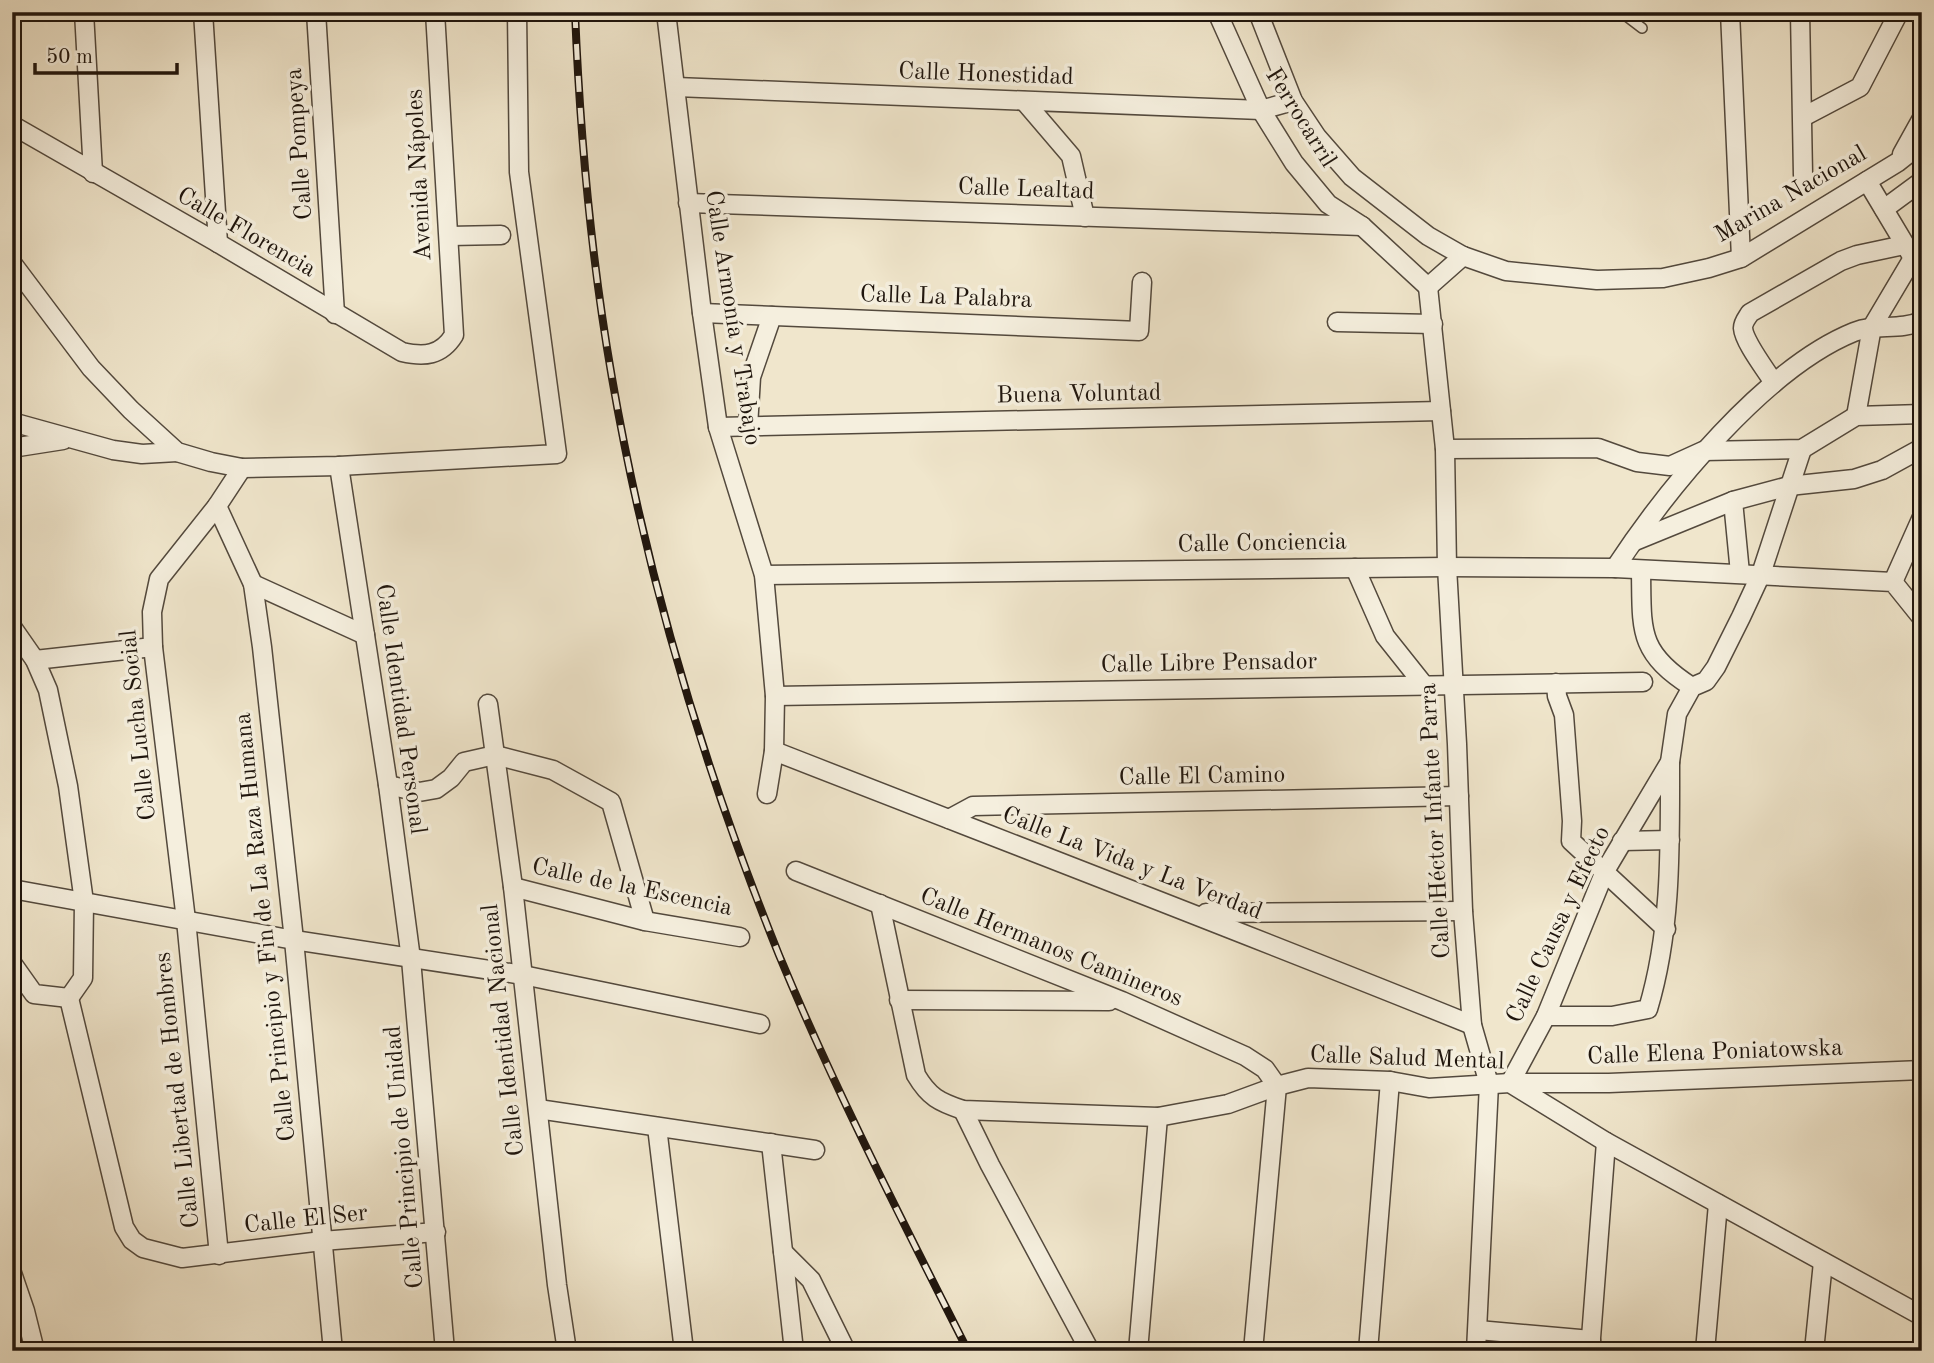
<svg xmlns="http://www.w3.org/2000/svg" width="1934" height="1363" font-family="'Old Standard TT',serif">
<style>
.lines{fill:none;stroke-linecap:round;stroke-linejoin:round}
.service-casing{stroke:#53493d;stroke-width:12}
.minor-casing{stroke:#53493d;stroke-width:21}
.service{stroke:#f5efde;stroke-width:9}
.minor{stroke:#f5efde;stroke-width:18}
.rail-casing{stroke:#1f150d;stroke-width:8}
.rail{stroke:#f5efde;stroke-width:5;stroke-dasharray:16;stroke-linecap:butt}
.labels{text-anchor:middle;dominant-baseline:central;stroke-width:7;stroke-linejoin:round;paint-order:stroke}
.street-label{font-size:24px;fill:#1f150d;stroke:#f5efde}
</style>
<rect width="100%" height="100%" fill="#f0e6cc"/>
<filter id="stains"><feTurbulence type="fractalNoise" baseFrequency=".00286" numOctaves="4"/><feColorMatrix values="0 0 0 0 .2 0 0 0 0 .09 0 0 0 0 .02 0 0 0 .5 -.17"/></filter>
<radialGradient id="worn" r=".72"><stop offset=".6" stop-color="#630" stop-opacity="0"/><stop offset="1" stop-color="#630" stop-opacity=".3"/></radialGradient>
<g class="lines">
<defs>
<path id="service" d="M1621 12 1642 28"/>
<g id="minor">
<path d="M84 12 93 173"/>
<path d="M203 12 218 243"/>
<path d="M316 12 335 314"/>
<path d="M666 12 702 313 718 427 764 575 775 696 774 751 767 794"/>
<path d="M1217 12 1261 110 1294 163 1328 204 1362 226 1428 287"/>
<path d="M1258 12 1293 101 1317 137 1352 177 1428 236 1463 256 1506 271 1597 280 1663 278 1709 268 1741 258 1898 162 1922 143"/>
<path d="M1730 12 1741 258"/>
<path d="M1800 12 1803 175"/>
<path d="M676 87 1261 110 1293 101"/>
<path d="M1024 101 1071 156 1085 217"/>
<path d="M1803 117 1860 87 1899 12"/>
<path d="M12 125 218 243 402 352C424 357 441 356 454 335L435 12"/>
<path d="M1902 154 1922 118"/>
<path d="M1867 181 1922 273"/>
<path d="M688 203 1362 226"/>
<path d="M1884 209 1922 181"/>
<path d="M449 236 501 235"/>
<path d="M12 263 91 368 131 410 177 452 211 462 242 468 339 466 557 454 519 172 517 12"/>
<path d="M1428 287 1445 449 1447 567 1457 744 1463 911 1472 1025 1489 1084 1476 1351"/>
<path d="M1428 287 1463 256"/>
<path d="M702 313 1139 331 1142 282"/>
<path d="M1337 322 1433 324"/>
<path d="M1774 383C1766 370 1744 342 1743 328 1743 322 1747 318 1750 313L1841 261 1857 255 1904 245"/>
<path d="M1856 416 1872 327 1913 258"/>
<path d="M12 422 113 450 142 454 177 452"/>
<path d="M718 427 1441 411"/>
<path d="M748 427 751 377 772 316"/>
<path d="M12 448 63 440"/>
<path d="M1445 449 1598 448 1637 462 1670 466 1703 451 1802 449 1856 416 1922 414"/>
<path d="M1802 449 1761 574 1741 617 1716 667 1706 681 1692 687 1677 714 1670 762 1605 871 1546 1016 1510 1083H1609L1922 1070"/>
<path d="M339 466 388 785 411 959 445 1351"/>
<path d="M1733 501 1740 573"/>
<path d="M217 506 253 584 262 647 294 940 333 1351"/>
<path d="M1635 541 1733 501 1789 486 1854 479 1882 470 1922 448"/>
<path d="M1355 568 1385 636 1424 685"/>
<path d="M1615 568C1667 489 1765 368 1854 332 1876 323 1899 331 1922 321"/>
<path d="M1641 570C1642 630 1637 652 1692 687"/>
<path d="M764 575 1447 567 1615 568 1893 582 1922 618"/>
<path d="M1893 582 1922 517"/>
<path d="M253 584 365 635"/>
<path d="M12 627 35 660 48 690 68 786 84 902 83 978 69 998"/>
<path d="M35 660 153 647"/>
<path d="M1556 683 1557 696 1564 715 1572 821 1571 841 1666 929"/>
<path d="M775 696 1643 682"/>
<path d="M488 704 513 887 557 1285 567 1351"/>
<path d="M774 751C1007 842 1240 931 1472 1025"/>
<path d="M388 785 419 792 436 789 451 778 464 762 495 755 553 770 611 802 645 921"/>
<path d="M949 819 973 806 1459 796"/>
<path d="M1622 841 1670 840"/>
<path d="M796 871 1122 1001 1245 1056 1265 1069 1277 1086 1253 1351"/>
<path d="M513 887 645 921 740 937"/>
<path d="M12 889 294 940 523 975 760 1024"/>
<path d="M880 904 916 1075C929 1097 939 1102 963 1110L1158 1117 1228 1104 1277 1086 1308 1078 1390 1081 1429 1088 1510 1083 1606 1142 1922 1316"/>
<path d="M1206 913 1463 911"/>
<path d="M12 963 34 994 69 998"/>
<path d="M69 998 124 1227 132 1240 143 1248 182 1258 322 1241 436 1232"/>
<path d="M899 1000 1109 1001"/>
<path d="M1546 1016H1612L1648 1009C1672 929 1670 845 1670 762"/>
<path d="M538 1109 815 1150"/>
<path d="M963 1110 990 1165 1090 1351"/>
<path d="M657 1127 684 1351"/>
<path d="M771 1143 794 1351"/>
<path d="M783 1252 811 1280 846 1351"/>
<path d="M219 1255 186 920 153 647 152 612 159 579 217 506 242 468"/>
<path d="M12 1273 25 1311 35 1351"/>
<path d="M1478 1330 1591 1340"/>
<path d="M1138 1351 1158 1117"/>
<path d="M1368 1351 1390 1081"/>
<path d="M1590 1351 1606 1142"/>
<path d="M1705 1351 1718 1204"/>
<path d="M1814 1351 1823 1262"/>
</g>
</defs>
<!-- service casing -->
<use href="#service" class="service-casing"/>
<!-- minor casing -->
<use href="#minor" class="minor-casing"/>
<!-- service -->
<use href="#service" class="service"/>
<!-- minor -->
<use href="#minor" class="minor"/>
<defs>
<path id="rail" d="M575 12C580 135 591 257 612 378 646 576 704 769 779 955 835 1090 902 1220 968 1351"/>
</defs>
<!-- rail casing -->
<use href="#rail" class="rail-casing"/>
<!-- rail -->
<use href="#rail" class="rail"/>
</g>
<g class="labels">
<!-- street labels -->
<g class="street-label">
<text transform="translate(986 75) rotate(2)">Calle Honestidad</text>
<text transform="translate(1300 118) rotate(58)">Ferrocarril</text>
<text transform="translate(300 144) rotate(-94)">Calle Pompeya</text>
<text transform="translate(420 175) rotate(-93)">Avenida Nápoles</text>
<text transform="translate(1026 190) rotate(2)">Calle Lealtad</text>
<text transform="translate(1791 195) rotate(-30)">Marina Nacional</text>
<text transform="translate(246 233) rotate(30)">Calle Florencia</text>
<text transform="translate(946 298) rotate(2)">Calle La Palabra</text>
<text transform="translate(732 318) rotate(81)">Calle Armonía y Trabajo</text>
<text transform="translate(1079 395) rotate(-1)">Buena Voluntad</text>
<text transform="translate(1262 544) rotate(-1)">Calle Conciencia</text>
<text transform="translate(1209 664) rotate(-1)">Calle Libre Pensador</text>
<text transform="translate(400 709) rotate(82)">Calle Identidad Personal</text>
<text transform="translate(139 725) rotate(-96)">Calle Lucha Social</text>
<text transform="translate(1202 777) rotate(-1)">Calle El Camino</text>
<text transform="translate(1436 821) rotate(-93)">Calle Héctor Infante Parra</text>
<text transform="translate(1132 864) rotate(21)">Calle La Vida y La Verdad</text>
<text transform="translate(632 888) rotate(12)">Calle de la Escencia</text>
<text transform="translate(1559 925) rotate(-65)">Calle Causa y Efecto</text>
<text transform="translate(266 927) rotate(-96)">Calle Principio y Fin de La Raza Humana</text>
<text transform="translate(1051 948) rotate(22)">Calle Hermanos Camineros</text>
<text transform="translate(504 1030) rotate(-96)">Calle Identidad Nacional</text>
<text transform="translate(1715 1053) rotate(-2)">Calle Elena Poniatowska</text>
<text transform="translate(1407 1059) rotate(2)">Calle Salud Mental</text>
<text transform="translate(178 1090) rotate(-96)">Calle Libertad de Hombres</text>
<text transform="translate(405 1157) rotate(-95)">Calle Principio de Unidad</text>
<text transform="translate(306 1220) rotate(-6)">Calle El Ser</text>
</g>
</g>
<!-- margin -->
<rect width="1934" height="1363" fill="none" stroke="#f0e6cc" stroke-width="42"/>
<rect x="14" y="14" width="1906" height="1335" fill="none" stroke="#1f150d" stroke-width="3.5"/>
<rect x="21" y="21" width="1892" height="1321" fill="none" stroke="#1f150d" stroke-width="2"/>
<!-- scale -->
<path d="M35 63v10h142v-10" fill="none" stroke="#1f150d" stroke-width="3.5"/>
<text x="46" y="63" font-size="21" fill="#1f150d" stroke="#f5efde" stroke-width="5" paint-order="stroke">50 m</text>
<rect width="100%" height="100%" filter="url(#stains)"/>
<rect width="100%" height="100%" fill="url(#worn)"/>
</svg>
